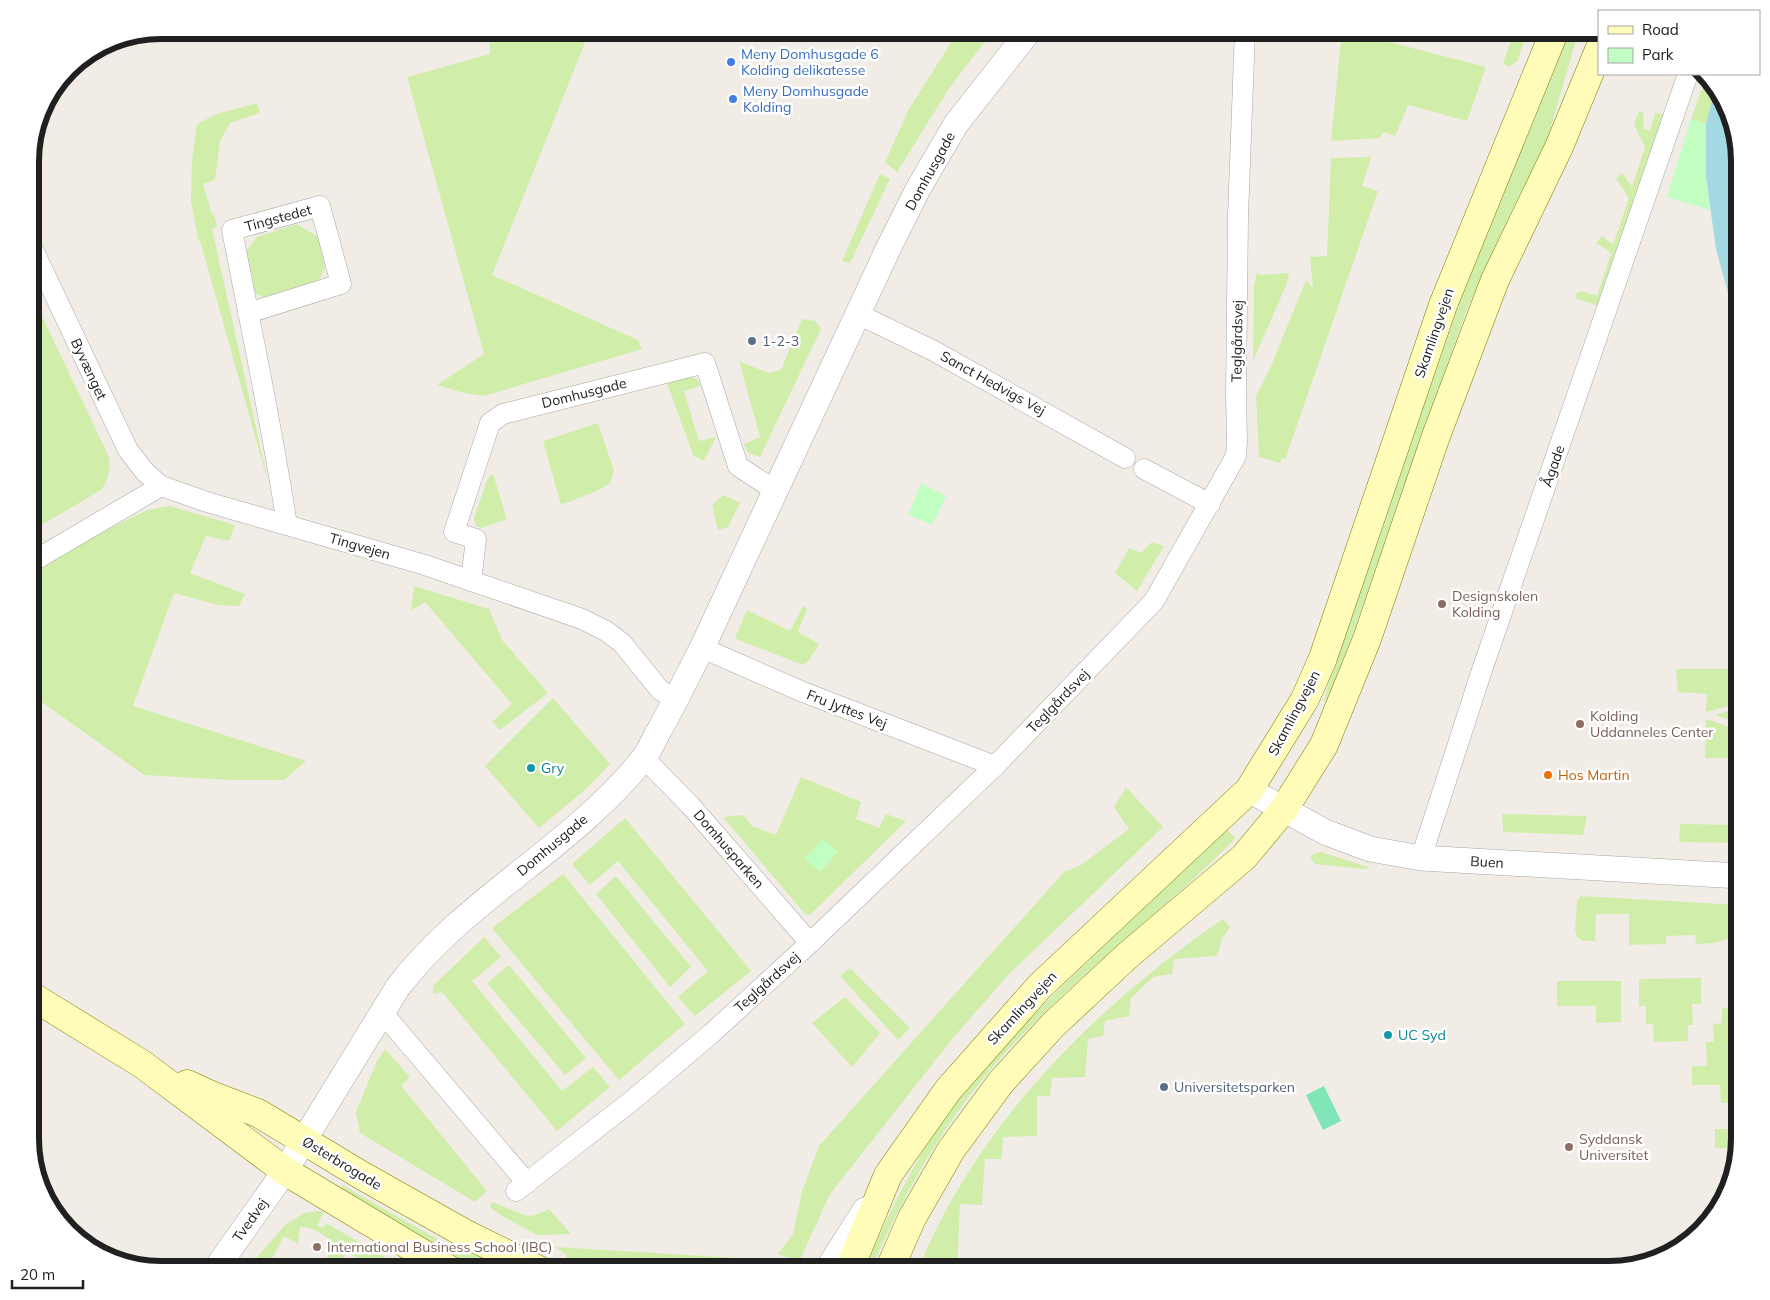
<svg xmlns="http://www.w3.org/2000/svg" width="1770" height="1300" font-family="Mulish,sans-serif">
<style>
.grass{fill:#d0eea9}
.park{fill:#c2fdc2}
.pitch{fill:#80e5b7}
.water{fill:#a4d8e2}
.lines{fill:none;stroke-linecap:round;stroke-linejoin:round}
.minor-casing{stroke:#a7a7a7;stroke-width:21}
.tertiary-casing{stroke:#a7a7a7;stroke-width:26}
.secondary-casing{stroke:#7a7f00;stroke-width:29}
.minor{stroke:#fff;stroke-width:20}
.tertiary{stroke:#fff;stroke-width:25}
.secondary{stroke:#fefcb8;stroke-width:28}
.shop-dot{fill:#3f7fe0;stroke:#fff;stroke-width:2}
.service-dot{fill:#5c6f8a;stroke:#fff;stroke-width:2}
.education-dot{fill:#8d6e63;stroke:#fff;stroke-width:2}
.culture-dot{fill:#0f9aa8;stroke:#fff;stroke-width:2}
.food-dot{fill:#e8710a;stroke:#fff;stroke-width:2}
.labels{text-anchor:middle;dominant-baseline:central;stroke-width:5;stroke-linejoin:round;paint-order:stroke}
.shop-label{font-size:14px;fill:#366cbe;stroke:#fff;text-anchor:start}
.street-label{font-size:14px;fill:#202020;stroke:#fff}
.service-label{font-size:14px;fill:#4e5e75;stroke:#fff;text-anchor:start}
.education-label{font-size:14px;fill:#785e54;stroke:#fff;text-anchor:start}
.culture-label{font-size:14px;fill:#0d838f;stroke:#fff;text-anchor:start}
.food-label{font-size:14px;fill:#c56008;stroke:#fff;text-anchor:start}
.rim{fill:none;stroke:#202020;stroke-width:6}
</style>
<rect width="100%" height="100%" fill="#f1ede6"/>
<!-- grass -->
<g class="grass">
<path d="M503 30H590L492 275 638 340 642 349 484 396 464 393 437 385 484 354 407 77 490 54 489 34Z"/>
<path d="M959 30H994L950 87 897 172 885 162 909 109Z"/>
<path d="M1342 30 1486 67 1467 121 1408 105 1395 136 1384 132 1379 138 1331 141Z"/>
<path d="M1515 30H1527L1518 60 1509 67 1503 63Z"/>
<path d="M1569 30H1579L1545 147 1467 309 1342 664 1326 702 1324 701 1331 671 1481 242 1506 177Z"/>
<path d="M1706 78 1715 89 1706 124 1691 119Z"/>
<path d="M257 103 260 113 230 123 220 141 215 180 203 184 212 214H214L217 227 212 229 269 486 201 244 198 239 191 201 192 160 197 124 217 114Z"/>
<path d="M1643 111 1644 129 1650 131 1655 113 1665 114 1602 307 1578 299 1576 297V294L1581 291 1597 296 1611 253 1596 243 1602 236 1613 245 1629 198 1616 178 1622 173 1632 187 1645 147 1634 124 1638 113Z"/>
<path d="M1371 157 1362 186 1378 191 1285 460 1283 457 1280 463 1259 457 1256 396 1271 366 1306 280 1313 288 1310 257 1327 256 1331 158Z"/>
<path d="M880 174 890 179 850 263 842 261Z"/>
<path d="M296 224 319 237 325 267 317 285 265 298 249 290 242 257 257 237Z"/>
<path d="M1257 272 1260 275 1289 273 1287 283 1253 361 1254 286Z"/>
<path d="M30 291 108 455C112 466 108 481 101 490L30 532V438L38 412 30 410Z"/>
<path d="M802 319 816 321 821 329 760 457 748 453 744 444 760 437 739 361 768 373 781 370Z"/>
<path d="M691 377 697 379 701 386 684 391 699 441 716 437 704 461 693 455 667 383Z"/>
<path d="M598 423 614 471 610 483 597 491 561 505 543 441Z"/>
<path d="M493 474 507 519 482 528 476 526 474 518 488 478Z"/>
<path d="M723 495 740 503 728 527 718 530 712 505Z"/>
<path d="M170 506 235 525 229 541 206 536 190 573 245 594 239 606 218 605 174 593 133 706 306 761 284 780H230L144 775 39 700 30 712V576L96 535 147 510Z"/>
<path d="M1152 542 1164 546 1137 591 1115 573 1129 548 1141 553Z"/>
<path d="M414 586 489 609 502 640 548 693 500 730 492 722 512 704 425 602 411 611Z"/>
<path d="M803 606 807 609 798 632 819 644 808 662 803 665 736 639V636L747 610 790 631Z"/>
<path d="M1730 637H1740V658L1730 660Z"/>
<path d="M1676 669H1730L1740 673V703L1706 712 1707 694 1678 692Z"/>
<path d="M553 698 610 764 586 789 539 828 485 766Z"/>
<path d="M1740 708V724L1715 715Z"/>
<path d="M1706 719 1740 731V758H1705Z"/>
<path d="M801 777 861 802 856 819 879 828 886 814 906 821 810 915 805 914 723 817 743 815 752 826 776 835Z"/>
<path d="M1126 787 1163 827 1009 974 953 1038 830 1194 799 1262 778 1254 793 1234 802 1191 819 1146 1064 872 1081 865 1129 829 1114 807Z"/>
<path d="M1502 814 1587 816 1583 835 1503 832Z"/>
<path d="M625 818 751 971 695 1016 678 997 708 971 618 861 590 885 572 864Z"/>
<path d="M1680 824 1740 825V843L1679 842Z"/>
<path d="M1225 828 1236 838C1155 920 1060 986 986 1075 937 1134 901 1200 871 1270H864C884 1223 906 1178 933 1135 974 1072 1028 1020 1081 968 1129 922 1177 875 1225 828Z"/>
<path d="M1321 852 1371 868 1363 869 1315 864 1310 857 1314 854Z"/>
<path d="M563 874 685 1024 619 1080 492 928Z"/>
<path d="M616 876 691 967 670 987 596 894Z"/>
<path d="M1581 896 1740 905C1740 940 1728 943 1696 944L1695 935 1666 936V944L1629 945V914H1596L1595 941H1583L1577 937 1575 930 1577 900Z"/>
<path d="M1223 919 1230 927 1222 939 1217 956 1174 959 1172 974 1153 977 1131 998 1129 1016 1105 1021 1103 1036 1088 1039 1085 1077 1052 1078 1050 1096H1037V1136L1003 1137 1002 1159H985L982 1205 960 1204 957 1270H918C976 1125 1096 1006 1223 919Z"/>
<path d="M484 937 501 957 472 981 562 1091 593 1067 610 1087 557 1131 442 992 433 994V986Z"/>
<path d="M509 965 586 1058 565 1075 487 983Z"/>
<path d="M850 968 910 1028 898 1040 840 976Z"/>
<path d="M1701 978V1004H1692L1693 1025H1688V1041L1654 1042 1653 1024H1646V1006H1639V979Z"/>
<path d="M1740 978V1102L1721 1103 1720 1085H1692V1066H1707L1706 1042H1714L1713 1024 1722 1023V1008H1736V980Z"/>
<path d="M1557 981H1621V1022L1596 1023V1006H1557Z"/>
<path d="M845 997 880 1033 852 1067 812 1023Z"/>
<path d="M385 1049 410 1077 401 1086 487 1191 475 1202 360 1133 356 1112 377 1061Z"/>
<path d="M1715 1129H1740C1740 1147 1738 1172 1730 1188H1726V1164H1735L1736 1148H1715Z"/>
<path d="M342 1185 441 1241 461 1250 481 1255 514 1270H480L341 1190Z"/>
<path d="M492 1202 527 1216 535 1215 549 1209 571 1234 537 1235 502 1216 490 1207Z"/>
<path d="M318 1211 324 1212 317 1225 323 1228 326 1223 407 1270H381L347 1252 339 1265 326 1258 337 1247C326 1236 316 1227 300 1227L298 1244 284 1236 266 1270H246L285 1225 304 1213Z"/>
<path d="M555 1247 771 1260 795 1270H584L566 1258 567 1255Z"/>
</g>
<!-- park -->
<g class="park">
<path d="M1691 119 1706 124V177L1710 210 1667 197Z"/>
<path d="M921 483 946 496 932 525 908 515Z"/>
<path d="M823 839 838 852 820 872 804 858Z"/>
</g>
<!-- pitch -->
<path class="pitch" d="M1324 1086 1341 1121 1323 1130 1306 1095Z"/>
<!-- water -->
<path class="water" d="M1715 89 1726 103 1740 161V316L1730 300 1716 249 1706 177V124Z"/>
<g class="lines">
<defs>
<g id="minor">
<path d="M30 243 128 450 145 472 161 486 207 502 425 565 582 619 606 631 622 643 660 690 676 700"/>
<path d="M248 313 341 284 320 206 232 230C251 328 272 426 287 525"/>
<path d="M858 314 934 351 1125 458"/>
<path d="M1144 469 1210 504"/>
<path d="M30 563 161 486"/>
<path d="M471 581 476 539 454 532 490 423 503 414 705 363 738 466 776 491"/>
<path d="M702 648 803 692 995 766"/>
<path d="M644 758 690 805 810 943"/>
<path d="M1421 858 1482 670 1688 74"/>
<path d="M382 1012 527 1183"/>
<path d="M516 1191 634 1099 712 1033 810 943 995 766 1154 601 1236 456 1237 441 1236 397 1238 216 1245 30"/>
</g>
<g id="tertiary">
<path d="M1249 790 1325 832 1370 849 1421 858 1740 876"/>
<path d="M215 1270 285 1171 398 987C466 898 573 847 643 759 650 750 654 739 660 729 675 702 688 675 702 648L889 247 918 189 956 124 1030 30"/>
<path d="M827 1270 865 1210"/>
</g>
<g id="secondary">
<path d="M30 995 142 1064 285 1171 450 1270"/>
<path d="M187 1084 211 1095 258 1113 361 1175 464 1233 539 1270"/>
<path d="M849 1270 888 1175 948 1090 1040 986 1249 790 1305 699 1323 658 1443 305 1555 30"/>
<path d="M889 1270 912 1218 951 1150 1001 1082 1053 1025 1127 956 1244 857 1284 809 1324 745 1367 639 1436 436 1495 280 1559 147 1599 50"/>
</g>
</defs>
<!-- minor casing -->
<use href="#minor" class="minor-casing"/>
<!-- tertiary casing -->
<use href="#tertiary" class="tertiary-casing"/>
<!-- secondary casing -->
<use href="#secondary" class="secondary-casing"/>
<!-- minor -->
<use href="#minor" class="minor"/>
<!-- tertiary -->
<use href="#tertiary" class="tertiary"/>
<!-- secondary -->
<use href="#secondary" class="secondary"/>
</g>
<!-- markers -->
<g class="shop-dot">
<circle cx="731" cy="62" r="5"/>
<circle cx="733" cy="99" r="5"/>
</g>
<g class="service-dot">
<circle cx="752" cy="341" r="5"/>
<circle cx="1164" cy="1087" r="5"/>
</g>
<g class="education-dot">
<circle cx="1442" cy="604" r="5"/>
<circle cx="1580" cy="724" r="5"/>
<circle cx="1569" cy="1147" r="5"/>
<circle cx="317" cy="1247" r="5"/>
</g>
<g class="culture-dot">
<circle cx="531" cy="768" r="5"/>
<circle cx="1388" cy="1035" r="5"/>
</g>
<circle class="food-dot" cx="1548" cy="775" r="5"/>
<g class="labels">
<!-- shop labels -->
<g class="shop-label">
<text x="741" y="54">Meny Domhusgade 6<tspan x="741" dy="16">Kolding delikatesse</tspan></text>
<text x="743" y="91">Meny Domhusgade<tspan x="743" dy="16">Kolding</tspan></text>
</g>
<!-- street labels -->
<g class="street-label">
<text transform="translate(930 171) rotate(-61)">Domhusgade</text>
<text transform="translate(278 218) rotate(-15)">Tingstedet</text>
<text transform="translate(1434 333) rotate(-71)">Skamlingvejen</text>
<text transform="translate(1237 341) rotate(-89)">Teglgårdsvej</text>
<text transform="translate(89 369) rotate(65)">Byvænget</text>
<text transform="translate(993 383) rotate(29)">Sanct Hedvigs Vej</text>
<text transform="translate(584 393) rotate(-14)">Domhusgade</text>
<text transform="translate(1553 466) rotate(-71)">Ågade</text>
<text transform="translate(360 546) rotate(16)">Tingvejen</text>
<text transform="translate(1058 701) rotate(-46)">Teglgårdsvej</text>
<text transform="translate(847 709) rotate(21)">Fru Jyttes Vej</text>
<text transform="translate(1294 713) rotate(-62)">Skamlingvejen</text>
<text transform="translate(552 845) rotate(-40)">Domhusgade</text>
<text transform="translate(729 849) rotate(49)">Domhusparken</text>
<text transform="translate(1487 862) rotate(3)">Buen</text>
<text transform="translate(767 982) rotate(-42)">Teglgårdsvej</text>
<text transform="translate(1022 1008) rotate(-47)">Skamlingvejen</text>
<text transform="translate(342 1163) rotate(31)">Østerbrogade</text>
<text transform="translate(250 1220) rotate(-55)">Tvedvej</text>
</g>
<!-- service labels -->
<g class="service-label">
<text x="762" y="341">1-2-3</text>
<text x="1174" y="1087">Universitetsparken</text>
</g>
<!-- education labels -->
<g class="education-label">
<text x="1452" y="596">Designskolen<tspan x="1452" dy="16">Kolding</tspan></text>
<text x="1590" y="716">Kolding<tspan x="1590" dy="16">Uddanneles Center</tspan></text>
<text x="1579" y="1139">Syddansk<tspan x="1579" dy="16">Universitet</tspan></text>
<text x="327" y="1247">International Business School (IBC)</text>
</g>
<!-- culture labels -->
<g class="culture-label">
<text x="541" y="768">Gry</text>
<text x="1398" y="1035">UC Syd</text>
</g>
<!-- food labels -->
<g class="food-label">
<text x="1558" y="775">Hos Martin</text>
</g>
</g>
<!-- crop -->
<path d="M0 0H1770V1300H0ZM161 39H1609A122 122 0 0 1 1731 161V1139A122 122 0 0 1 1609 1261H161A122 122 0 0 1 39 1139V161A122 122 0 0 1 161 39Z" fill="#fff" fill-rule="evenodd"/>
<path class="rim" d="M161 39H1609A122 122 0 0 1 1731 161V1139A122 122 0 0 1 1609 1261H161A122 122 0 0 1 39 1139V161A122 122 0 0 1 161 39Z"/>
<!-- legend -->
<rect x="1598" y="10" width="162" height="65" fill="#ffffff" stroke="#a6a6a6"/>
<rect x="1608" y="26" width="25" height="8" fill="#fefcb8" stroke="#a6a6a6"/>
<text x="1642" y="35" font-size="15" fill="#202020">Road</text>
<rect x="1608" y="48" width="25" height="15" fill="#c2fdc2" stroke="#a6a6a6"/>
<text x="1642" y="60" font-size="15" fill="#202020">Park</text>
<!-- scale -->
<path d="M12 1280v8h71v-8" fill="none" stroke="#202020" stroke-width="2.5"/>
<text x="20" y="1280" font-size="15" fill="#202020" stroke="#ffffff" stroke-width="4" paint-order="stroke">20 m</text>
</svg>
